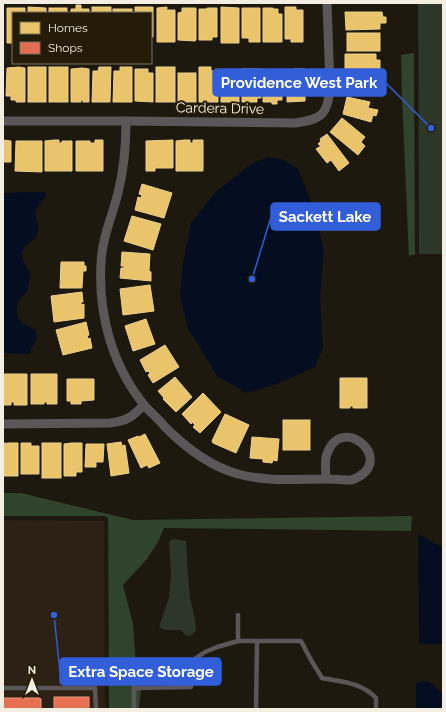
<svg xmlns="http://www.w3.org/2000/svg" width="446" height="712" font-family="Raleway,sans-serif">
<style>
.commercial{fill:#2d2014}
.green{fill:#2c3629}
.forest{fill:#30432d}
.water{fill:#050e21}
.homes{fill:#e9c46a;stroke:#ecd18e}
.shops{fill:#e76f51;stroke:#eb957c}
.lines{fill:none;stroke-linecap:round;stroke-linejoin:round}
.lane{stroke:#5b5657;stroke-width:4.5}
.street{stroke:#5b5657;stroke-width:9}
.labels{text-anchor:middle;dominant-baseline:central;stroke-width:4;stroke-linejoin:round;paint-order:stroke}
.street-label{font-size:14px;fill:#f3eee1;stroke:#241c08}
.leader{fill:none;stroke:#325ed9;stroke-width:1.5}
.callout-dot{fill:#325ed9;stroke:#241c08;stroke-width:1.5}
.callout{fill:#325ed9;stroke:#325ed9;stroke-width:1.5}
.callout-label{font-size:15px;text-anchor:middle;font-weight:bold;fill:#fff}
</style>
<rect width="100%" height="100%" fill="#1e190e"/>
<!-- commercial -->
<path class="commercial" d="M3 520 104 521 105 709H3Z"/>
<!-- green -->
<g class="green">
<path d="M418 3H443V254H419Z"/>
<path d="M173 539 186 541C187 559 188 578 190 597 192 608 196 619 196 630L191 636 185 635 181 630H165L159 627 169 597 171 575 169 542Z"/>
</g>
<!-- forest -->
<g class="forest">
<path d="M414 53 415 255H410L409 258 402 97 401 55Z"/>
<path d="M3 493H21L133 520 412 516 411 531 164 528 158 542 147 559 123 585 133 624 136 665 142 679 139 709H109L108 518 104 516H3Z"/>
</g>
<!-- water -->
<g class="water">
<path d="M269 157 284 160 298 169 313 206 324 251 320 300 323 348 315 367 277 384 247 393 217 376 188 328 180 296 183 263 191 223 216 192 251 164Z"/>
<path d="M25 192H45L47 196C24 217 44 218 37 235 34 243 23 244 22 254 22 262 27 267 31 274L27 292C20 297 12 311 20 320 24 325 31 328 36 330L37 339 29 354 3 353V193Z"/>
<path d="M418 534 443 547V644H419Z"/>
<path d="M424 681 430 682 443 694V709H416V685L417 683Z"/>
</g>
<!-- homes -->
<g class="homes">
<path d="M76 5H81V9H89V13H71V9H76Z"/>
<path d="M28 7 46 8V13H28Z"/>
<rect x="92" y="7" width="19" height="6"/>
<path d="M135 7H153V37H151V13H135Z"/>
<path d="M167 7V12L168 10H175V42H157V8Z"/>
<path d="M221 7 239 8V43H221Z"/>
<path d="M285 7H296V10H303V42H291V39H285Z"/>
<path d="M7 8H25V13H13V43H7Z"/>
<rect x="49" y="8" width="18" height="5"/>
<path d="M182 8H196V40L195 41 178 40V13L182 12Z"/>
<path d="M207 8H217V37H212V40H199V9H207Z"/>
<path d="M242 8H260V42H249V38H242Z"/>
<path d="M263 8H273V9H278V14H282V42H263Z"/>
<rect x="113" y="9" width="19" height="4"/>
<path d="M345 12H382L383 17H386V23H380V29L346 30Z"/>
<rect x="347" y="33" width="33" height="18"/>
<path d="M345 54H376V60H380V72H345Z"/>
<path d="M19 67 25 68V102H16V100H11V96H6L7 68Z"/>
<rect x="28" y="67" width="18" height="35"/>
<rect x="49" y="67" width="19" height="35"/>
<path d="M99 67H111L110 102H92L93 71H98Z"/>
<path d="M120 67H132V102H113L114 71H120Z"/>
<rect x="156" y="67" width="19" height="35"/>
<path d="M199 67H211V71H218V102H199Z"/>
<path d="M82 68 89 69V102H83V100H81V102H71V69Z"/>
<path d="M135 69H148V73H153V102L135 101Z"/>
<path d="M242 69H260L261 98H257V102H242Z"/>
<path d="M293 69H305V101L287 102V73H293Z"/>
<rect x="178" y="73" width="18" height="29"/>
<rect x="221" y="73" width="18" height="29"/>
<path d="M263 78H275V82H282V100H277V104H272V102H263Z"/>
<path d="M347 97 370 102 368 108 378 110 376 116 373 115 371 122 343 114Z"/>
<path d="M342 118 365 137 361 142 365 146 358 155 330 132Z"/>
<path d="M327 134 349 163 339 171 331 160 327 163 316 149 321 146 318 144 321 141 320 139Z"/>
<path d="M3 140 11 141V162H3Z"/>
<path d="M54 140H59V143H62V141H72V171H45V141Z"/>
<path d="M95 140H103V171H76V141H90V143H95Z"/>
<path d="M173 140V168H155V171H146V141Z"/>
<path d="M184 140H190V143H193V140H203V171H176V141Z"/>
<path d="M16 141H42V172L15 171Z"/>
<path d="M142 184 172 193 164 218 135 210 138 197 141 198 142 195 139 194Z"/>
<path d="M132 216 161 224 153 250 124 241Z"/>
<path d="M122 252 150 254 149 271 151 272V281L120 278 121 268H124V266H121Z"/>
<path d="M61 262H84V266H86V271H83L82 288H60Z"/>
<path d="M150 285 154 311 123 315 120 289Z"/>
<path d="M82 292 83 302H81V305L84 304V318L54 322 51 296Z"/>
<path d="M146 319 155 344 133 351 125 326Z"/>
<path d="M86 322 89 335 87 336 88 339 90 338 92 348 63 355 56 330Z"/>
<path d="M165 345 179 367 153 383 148 375 150 373 148 371 146 372 140 360Z"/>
<path d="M3 374H27V405H14V402H11V405H3Z"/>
<path d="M31 374H57V404H47V402H44V404H31Z"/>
<path d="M175 377 192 397 176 412 163 399 164 398 158 391Z"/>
<path d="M340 378H367V408H353V406H350V408H340Z"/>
<path d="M67 379H94V400L81 401V404H71V401H67Z"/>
<path d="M203 393 221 412 200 433 193 427 195 425 192 422 191 424 182 414Z"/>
<path d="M225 414 249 425 236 453 213 443 212 441Z"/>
<rect x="283" y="420" width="27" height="30"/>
<path d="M145 434 160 463 149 468 147 465 141 468 128 440 138 436 139 437Z"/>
<path d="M252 437 279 439 277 461 273 460 272 463 263 462V459L250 458Z"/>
<path d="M121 442 122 446 125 445 129 473 111 476 107 444Z"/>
<path d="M3 443H6L7 446V443H18V476H3Z"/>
<path d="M21 443H31V446H39V474H21Z"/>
<rect x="42" y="443" width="19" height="35"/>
<path d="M71 443H82V472H76V476H64V444Z"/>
<path d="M86 444H104L103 462H96V467H85Z"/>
</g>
<!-- shops -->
<g class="shops">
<rect x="54" y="697" width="35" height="12"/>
<rect x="3" y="698" width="38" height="11"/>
</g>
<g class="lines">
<!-- lane -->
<g class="lane">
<path d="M238 641V615"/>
<path d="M3 688H95L96 709"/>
<path d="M134 688 191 687 190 662"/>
<path d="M134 709V670L146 667 173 666 190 662 205 652 217 647 238 641H301L311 660 322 678C342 682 361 682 376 698V709"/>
<path d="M256 709 257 642"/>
</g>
<!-- street -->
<g class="street">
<path d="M3 121H126L295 123C322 119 328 115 330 87L327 3"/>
<path d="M126 121C126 145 124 169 118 193 112 217 102 238 101 263 98 314 112 365 144 405 151 413 159 419 165 427 186 448 209 466 238 474 266 482 296 479 325 479 334 479 343 480 352 480 399 462 342 411 327 454 324 462 326 471 326 479"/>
<path d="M3 424 110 423C127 421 132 417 144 405"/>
</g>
</g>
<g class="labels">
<!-- street labels -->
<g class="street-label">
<text transform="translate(220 108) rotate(1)">Cardera Drive</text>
</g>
</g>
<!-- callouts -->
<path class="leader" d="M431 128L386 83M252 279L271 217M54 615L60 672"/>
<g class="callout-dot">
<circle cx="431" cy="128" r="4"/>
<circle cx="252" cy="279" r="4"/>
<circle cx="54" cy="615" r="4"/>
</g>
<g class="callout">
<rect x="213" y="69" width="173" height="27" rx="4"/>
<rect x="271" y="203" width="109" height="27" rx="4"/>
<rect x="60" y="658" width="161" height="27" rx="4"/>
</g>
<g class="callout-label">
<text x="299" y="88">Providence West Park</text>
<text x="325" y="222">Sackett Lake</text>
<text x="141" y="677">Extra Space Storage</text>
</g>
<!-- border -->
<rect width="446" height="712" fill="none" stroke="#f3eee1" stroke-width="8"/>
<!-- legend -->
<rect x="12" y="12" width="140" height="52" fill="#241c08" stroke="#77705f"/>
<rect x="20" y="22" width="20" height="12" fill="#e9c46a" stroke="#77705f"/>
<text x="48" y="32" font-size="12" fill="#f3eee1">Homes</text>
<rect x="20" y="42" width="20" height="12" fill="#e76f51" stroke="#77705f"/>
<text x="48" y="52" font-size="12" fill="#f3eee1">Shops</text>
<!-- north arrow -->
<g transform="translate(32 680)" stroke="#241c08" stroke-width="3" paint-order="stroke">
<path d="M0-3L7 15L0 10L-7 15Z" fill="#f3eee1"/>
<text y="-6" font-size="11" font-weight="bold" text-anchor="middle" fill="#f3eee1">N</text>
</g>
</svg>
